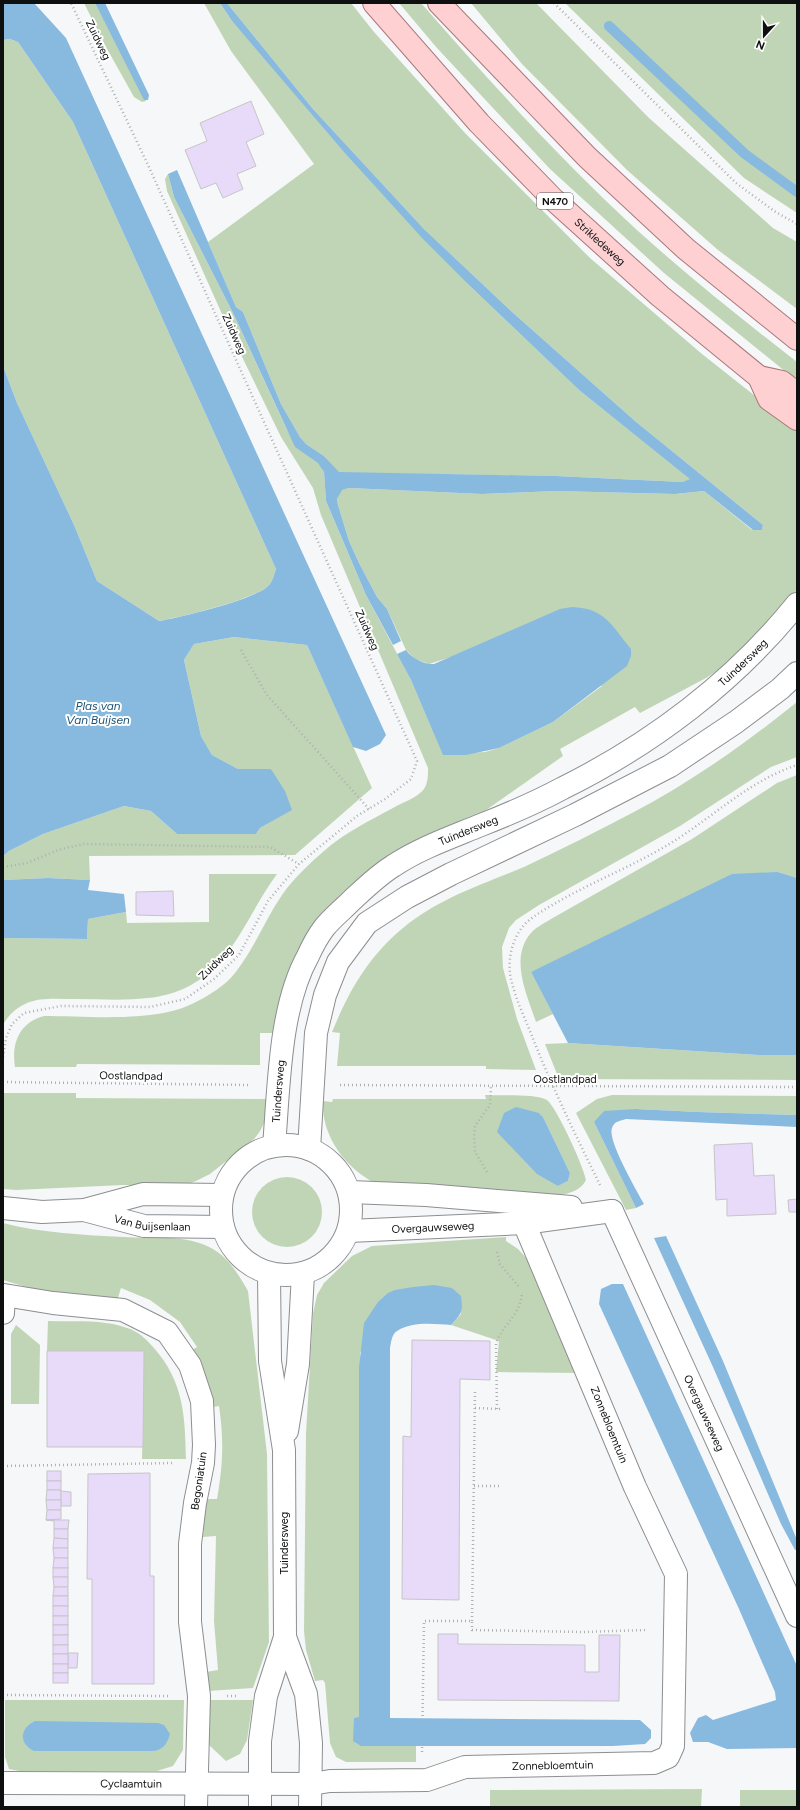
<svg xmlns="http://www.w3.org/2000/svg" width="800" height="1810" font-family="Figtree,sans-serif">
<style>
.green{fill:#c0d5b6;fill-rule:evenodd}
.water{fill:#88b9df}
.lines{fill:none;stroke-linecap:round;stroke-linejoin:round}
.stream{stroke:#88b9df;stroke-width:10}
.building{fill:#e8daf9;stroke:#c6c5c7}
.street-casing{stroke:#8d8e90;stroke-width:24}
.secondary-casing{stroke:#8d8e90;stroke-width:24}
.primary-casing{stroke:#aa787a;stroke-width:24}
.path{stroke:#aeb0b1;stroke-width:2.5;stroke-dasharray:1 3;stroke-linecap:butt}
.street{stroke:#fff;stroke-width:22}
.secondary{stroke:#fff;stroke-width:22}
.primary{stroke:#fed0d2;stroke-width:22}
.labels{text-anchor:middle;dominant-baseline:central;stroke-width:4;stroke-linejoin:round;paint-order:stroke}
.shield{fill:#fff;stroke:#565757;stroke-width:1}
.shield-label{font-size:10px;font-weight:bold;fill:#0e0f0f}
.street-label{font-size:11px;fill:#0e0f0f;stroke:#fff}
.water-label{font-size:12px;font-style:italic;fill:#1b5277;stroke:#fff}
</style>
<rect width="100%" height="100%" fill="#f5f7f9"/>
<!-- green -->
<g class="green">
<path d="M84 3H95L146 101 142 102 134 97 106 47Z"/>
<path d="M204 3H220L232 21 472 288 579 390 691 479 682 482 556 476 339 473 324 456 306 444 300 437 281 404 243 312 236 307 208 242 314 164 231 51Z"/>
<path d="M227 3H351L374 32 465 133 590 258 702 354 797 429V590L726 665 706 678 640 713 635 707 560 749 563 756 479 815 390 857 354 882 326 909 300 949 276 1033H260V1065L77 1064 76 1067H15C11 1043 20 1022 44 1016 88 1016 155 1023 194 1003 208 996 225 986 235 973 254 949 265 920 282 895 293 879 309 864 324 851 344 833 369 821 393 808 403 802 417 798 424 789 428 783 428 775 428 768L321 515 313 488 281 437 230 332 167 191 165 179 168 174 174 197 234 315 287 430 313 459 319 463 324 472 326 501 334 520 366 595 411 680 443 754 485 752 499 748 553 722 602 686 451 657 429 664 415 659 406 650 387 609 377 597 359 563 349 541 338 505 337 499 341 490 349 488 482 494 556 491 675 494 704 491 752 530H762L763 525 635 421 511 311 424 229 313 109Z"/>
<path d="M399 3H421C490 82 561 160 638 231 689 277 743 320 797 362V381L664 273 550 169 437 48Z"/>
<path d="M471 3H536L649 118 773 228 797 242V309L718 250 627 170 522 64Z"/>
<path d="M565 3H797V213L744 178Z"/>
<path d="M10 39 18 42 73 122 276 569C274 574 273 580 270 584 261 598 178 618 159 621L97 581 74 525 17 403 3 366V40Z"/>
<path d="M234 637 307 645 372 788 295 855 89 856 90 880 48 878 3 880V856L9 851 43 834 124 806 151 811 177 834H256L260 828 291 810 271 769H238L212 755 201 736 184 660 194 644Z"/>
<path d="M797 702V757L771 767 680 826 539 905 516 920 509 928 502 947 503 968 517 1019 536 1070 486 1069V1066H337L340 1033 332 1032C349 991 368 957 403 928 437 899 483 884 524 867 560 850 596 832 632 813 691 782 745 744 797 702Z"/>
<path d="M797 775V878L778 872 531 972 553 1014 536 1022C527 995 509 958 531 933 536 927 545 923 551 919L692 839 777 783Z"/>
<path d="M209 874H277C250 910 235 958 196 982 182 991 164 997 147 998 123 1001 99 999 75 999 59 999 41 997 27 1003 16 1008 8 1015 3 1025V938L87 939 88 919 126 912 127 923 209 922Z"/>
<path d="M568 1043 758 1055H797V1080L559 1079 545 1044Z"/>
<path d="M3 1093H76V1098L269 1099C267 1115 265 1127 254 1139L210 1174 196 1181 185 1185H123L16 1190 3 1189Z"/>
<path d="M485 1095C499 1096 536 1093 547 1100 557 1108 584 1167 586 1180 578 1196 557 1195 542 1196L375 1183C345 1168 321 1135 323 1101L332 1102 333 1099H486ZM539 1113 543 1117 570 1173 568 1181 558 1186Z"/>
<path d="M612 1095 797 1096V1115L698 1112 636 1109 594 1122 636 1208 626 1210 576 1113 597 1099Z"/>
<circle cx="287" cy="1212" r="35"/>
<path d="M3 1223C42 1233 84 1235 124 1237 154 1239 189 1233 216 1251 230 1260 240 1277 248 1291L267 1454 269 1642 253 1688 208 1691 206 1672 218 1670 214 1621 216 1536 203 1537 206 1499H217C223 1465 224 1440 219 1406L208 1408 187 1353 197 1347 180 1322 150 1300 121 1288 117 1301 43 1292 3 1280Z"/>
<path d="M506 1237V1241L518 1249 527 1259 580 1373 496 1372 499 1341 451 1325 461 1314 452 1288 360 1352 359 1717 361 1746H416V1762H346L336 1757 330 1743 325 1683 323 1680 315 1681 306 1650 304 1631 306 1433 313 1314 317 1295 324 1283 352 1256 372 1246Z"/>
<path d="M48 1321C74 1322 103 1319 127 1328 138 1331 146 1339 154 1348 184 1382 185 1416 186 1459H142L144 1351H47Z"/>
<path d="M16 1325 40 1345 39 1404H11V1334Z"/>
<path d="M5 1700H184L183 1750 173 1766 157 1771H19L9 1769 5 1757Z"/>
<path d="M208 1700H253L247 1740 240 1754 226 1761 209 1745Z"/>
<path d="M702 1789 701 1807H490V1790Z"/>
<rect x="740" y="1790" width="57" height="17"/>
</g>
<!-- water -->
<g class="water">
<path d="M3 3H34L66 38 386 735 380 744 366 751 353 747 307 645 234 637 194 644 184 660 201 736 212 755 238 769H271L285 791 292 810 260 828 256 834H177L151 811 124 806 43 834 9 851 3 856V366L17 403 74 525 97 581 159 621C178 618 260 599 270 584 273 580 274 574 276 569L73 122 18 42 10 39 3 40Z"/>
<path d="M95 3H105L149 95 148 100H144Z"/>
<path d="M220 3H227L313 109 424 229 511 311 635 421 763 525 762 530H753L704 491 675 494 556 491 482 494 349 488 342 490 337 499 338 505 349 541 359 563 377 597 387 609 401 641 393 645 366 595 326 501 324 472 318 463 295 447 234 315 174 197 168 174 177 170 236 307 243 312 281 404 300 437 306 444 324 456 339 472 556 476 682 482 690 479 579 390 472 288 423 239 344 152 232 21Z"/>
<path d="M572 607C605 608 612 626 631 649V656L627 666 553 722 499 748 466 755H443L411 680 397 654 406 650C411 658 425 665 434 664L560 609Z"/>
<path d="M778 872 797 878V1055H758L568 1043 531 972 732 874Z"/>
<path d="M48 878 90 880 88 890 124 894 126 912 88 919 87 939 3 938V880Z"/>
<path d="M516 1107 539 1113 543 1117 570 1173 568 1181 558 1186 537 1174 497 1132 504 1113Z"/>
<path d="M636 1109 698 1112 797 1115V1127L626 1119C620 1121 614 1121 612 1128 607 1140 637 1191 644 1204L636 1208 594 1122 604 1111Z"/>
<path d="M666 1236 723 1361 797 1540V1549L795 1550 781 1524 713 1367 654 1238Z"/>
<path d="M612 1284H623L797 1666V1748L727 1749 708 1742H693L690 1733 698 1718 706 1715 713 1720 776 1700 775 1692 739 1609 599 1304 601 1289Z"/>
<path d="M434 1285 452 1288 461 1296C463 1312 462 1313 451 1325 435 1324 412 1321 397 1331 392 1334 391 1342 390 1348V1718L640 1720 651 1730V1738L645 1744 613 1746H361L353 1741 354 1718 359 1717V1367L364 1323 378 1302 388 1293 395 1290 413 1287Z"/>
<path d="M35 1721 158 1723 164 1725 170 1734C167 1744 163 1750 153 1751H34C18 1743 20 1728 35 1721Z"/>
</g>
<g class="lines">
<!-- stream -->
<path class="stream" d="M609 26 745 154 797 192"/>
</g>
<!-- building -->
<g class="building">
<path d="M251 101 264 134 246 142 256 166 237 174 243 189 223 198 216 183 201 189 185 150 207 141 200 123Z"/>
<path d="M173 891 174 916 136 915V892Z"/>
<path d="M752 1143 754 1176 774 1175 776 1214 727 1216V1199L716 1200 714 1145Z"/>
<path d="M797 1199V1212H789L788 1200Z"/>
<path d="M412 1340 490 1341V1380L460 1379 459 1600 402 1599 403 1436 411 1437Z"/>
<path d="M47 1351H144L143 1447H47Z"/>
<rect x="47" y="1471" width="14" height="10"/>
<path d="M150 1473V1576H154V1684H92V1579H87L88 1474Z"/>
<rect x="47" y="1481" width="14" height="9"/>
<path d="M47 1490H61V1500H46Z"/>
<path d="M61 1491 71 1492V1506H61Z"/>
<path d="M46 1500H61V1510H47Z"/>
<path d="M47 1510H61V1519L46 1520Z"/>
<path d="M46 1520H69L68 1529H54V1521Z"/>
<path d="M54 1529H68V1539L54 1538Z"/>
<path d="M54 1538 68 1539V1548H53Z"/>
<path d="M53 1548H68V1558H54Z"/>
<path d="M54 1558H68V1568H53Z"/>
<rect x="53" y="1568" width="15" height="9"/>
<path d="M53 1577H68V1587H54Z"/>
<path d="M54 1587H68V1596H53Z"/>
<rect x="53" y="1596" width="15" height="10"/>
<rect x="53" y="1606" width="15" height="10"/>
<rect x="53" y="1616" width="15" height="9"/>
<rect x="53" y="1625" width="15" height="10"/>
<path d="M438 1634H458V1644L585 1645V1672H599V1635H620L619 1701 438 1700Z"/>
<rect x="53" y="1635" width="15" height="10"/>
<rect x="53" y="1645" width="15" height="9"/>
<path d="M68 1653H78L77 1668H68Z"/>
<rect x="53" y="1654" width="15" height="10"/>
<rect x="53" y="1664" width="15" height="9"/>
<rect x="53" y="1673" width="15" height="10"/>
</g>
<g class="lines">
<defs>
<g id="street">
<path d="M350 1192 426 1195 571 1207"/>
<path id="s1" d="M612 1211 797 1616"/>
<path id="s2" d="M349 1231 524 1223 612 1211"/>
<path d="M3 1313 4 1295 53 1303 123 1310 167 1332 190 1365 202 1401 204 1445 203 1463 195 1503 190 1544V1622L199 1696 196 1807"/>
<path id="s3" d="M3 1783 311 1784 330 1781 427 1780 465 1767 654 1763 668 1757 673 1746 676 1574 635 1487 524 1223"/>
</g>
<g id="secondary">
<circle cx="286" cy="1210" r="65"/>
<path id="s4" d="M274 1146C279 1088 279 1008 308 956 312 947 318 936 324 928 331 919 342 910 350 902 364 889 377 876 393 866 420 848 452 837 481 825 509 814 537 802 563 788 652 744 734 682 797 604"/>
<path d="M309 1149 316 1033 325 995 338 962 367 923 407 897 451 874 575 815 670 766 736 722 780 689 797 673"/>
<path d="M3 1208 42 1212 84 1210 143 1194 222 1195"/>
<path id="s5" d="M84 1210 144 1226 223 1227"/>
<path d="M287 1431 298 1364 303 1274"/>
<path d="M285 1637 306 1694 311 1743 310 1807"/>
<path d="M260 1807V1741L266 1696 285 1637 284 1450 270 1361 269 1274"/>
</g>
<g id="primary">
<path id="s6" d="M374 3 479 123 554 200 660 296 759 377 769 399 797 419"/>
<path d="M439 3 587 157 686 249 797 339"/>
<path d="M759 377 782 382 797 394"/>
</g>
</defs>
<!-- street casing -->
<use href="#street" class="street-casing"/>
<!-- secondary casing -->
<use href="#secondary" class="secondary-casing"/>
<!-- primary casing -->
<use href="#primary" class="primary-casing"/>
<!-- path -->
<g class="path">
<path d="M554 3 736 183 774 211 797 224"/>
<path d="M241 650 267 695 369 809"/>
<path d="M3 867 27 863 61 849 84 844 270 847 299 864"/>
<path d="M3 1057 6 1038 12 1024 24 1013 61 1006 150 1007 185 999 214 979 239 955 268 901 299 864 357 816 385 799 411 779 417 761 148 165 71 3"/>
<path d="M3 1082 250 1085"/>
<path d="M340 1085 797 1087"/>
<path d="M487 1172 475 1152 474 1136 475 1126 490 1105 491 1086"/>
<path d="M600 1185C576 1136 552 1087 532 1036 524 1016 514 996 510 974 508 956 513 936 526 923 536 914 549 907 561 900 595 881 632 866 666 846 710 820 748 781 797 765"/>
<path d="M497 1252 500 1264 519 1287"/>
<path d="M475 1408 500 1409"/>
<path d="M497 1409 496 1344C502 1324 519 1318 522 1294"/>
<path d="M3 1466 174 1463"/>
<path d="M474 1486H500"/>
<path d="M472 1621 475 1390"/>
<path d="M3 1695 170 1696"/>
<path d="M227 1696H238"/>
<path d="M422 1752 424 1621H472V1630L583 1632 648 1630"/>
</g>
<!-- street -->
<use href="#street" class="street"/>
<!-- secondary -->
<use href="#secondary" class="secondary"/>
<!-- primary -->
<use href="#primary" class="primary"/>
</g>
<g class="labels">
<!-- shield labels -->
<rect class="shield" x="537" y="193" width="36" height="16" rx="3"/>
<g class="shield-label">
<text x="555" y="201">N470</text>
</g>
<!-- street labels -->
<g class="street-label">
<text transform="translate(98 40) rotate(64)">Zuidweg</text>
<text stroke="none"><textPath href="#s6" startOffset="329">Strikledeweg</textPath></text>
<text transform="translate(234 334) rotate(66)">Zuidweg</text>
<text transform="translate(367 630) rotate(66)">Zuidweg</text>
<text stroke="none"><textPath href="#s4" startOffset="727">Tuindersweg</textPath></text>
<text stroke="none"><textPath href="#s4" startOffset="403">Tuindersweg</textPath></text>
<text transform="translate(216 963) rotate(-44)">Zuidweg</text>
<text transform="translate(131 1076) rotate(1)">Oostlandpad</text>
<text x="565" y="1079">Oostlandpad</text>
<text stroke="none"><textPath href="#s4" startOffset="55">Tuindersweg</textPath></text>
<text stroke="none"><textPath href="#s5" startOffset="70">Van Buijsenlaan</textPath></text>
<text stroke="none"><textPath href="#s2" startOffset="84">Overgauwseweg</textPath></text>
<text stroke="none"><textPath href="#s1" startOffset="222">Overgauwseweg</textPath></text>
<text transform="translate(609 1425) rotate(68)">Zonnebloemtuin</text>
<text transform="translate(199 1481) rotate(-82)">Begoniatuin</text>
<text transform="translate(284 1543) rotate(-90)">Tuindersweg</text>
<text stroke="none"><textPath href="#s3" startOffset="552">Zonnebloemtuin</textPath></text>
<text stroke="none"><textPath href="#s3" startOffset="128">Cyclaamtuin</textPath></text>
</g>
<!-- water labels -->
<g class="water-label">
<text x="98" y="706">Plas van<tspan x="98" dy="14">Van Buijsen</tspan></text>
</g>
</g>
<!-- border -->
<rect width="800" height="1810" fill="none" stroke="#0e0f0f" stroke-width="8"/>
<!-- north arrow -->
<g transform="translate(764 36) rotate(201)" stroke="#ffffff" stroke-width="3" paint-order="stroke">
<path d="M0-3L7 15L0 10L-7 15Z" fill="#0e0f0f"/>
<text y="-6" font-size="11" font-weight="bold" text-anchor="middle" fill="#0e0f0f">N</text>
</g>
</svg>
